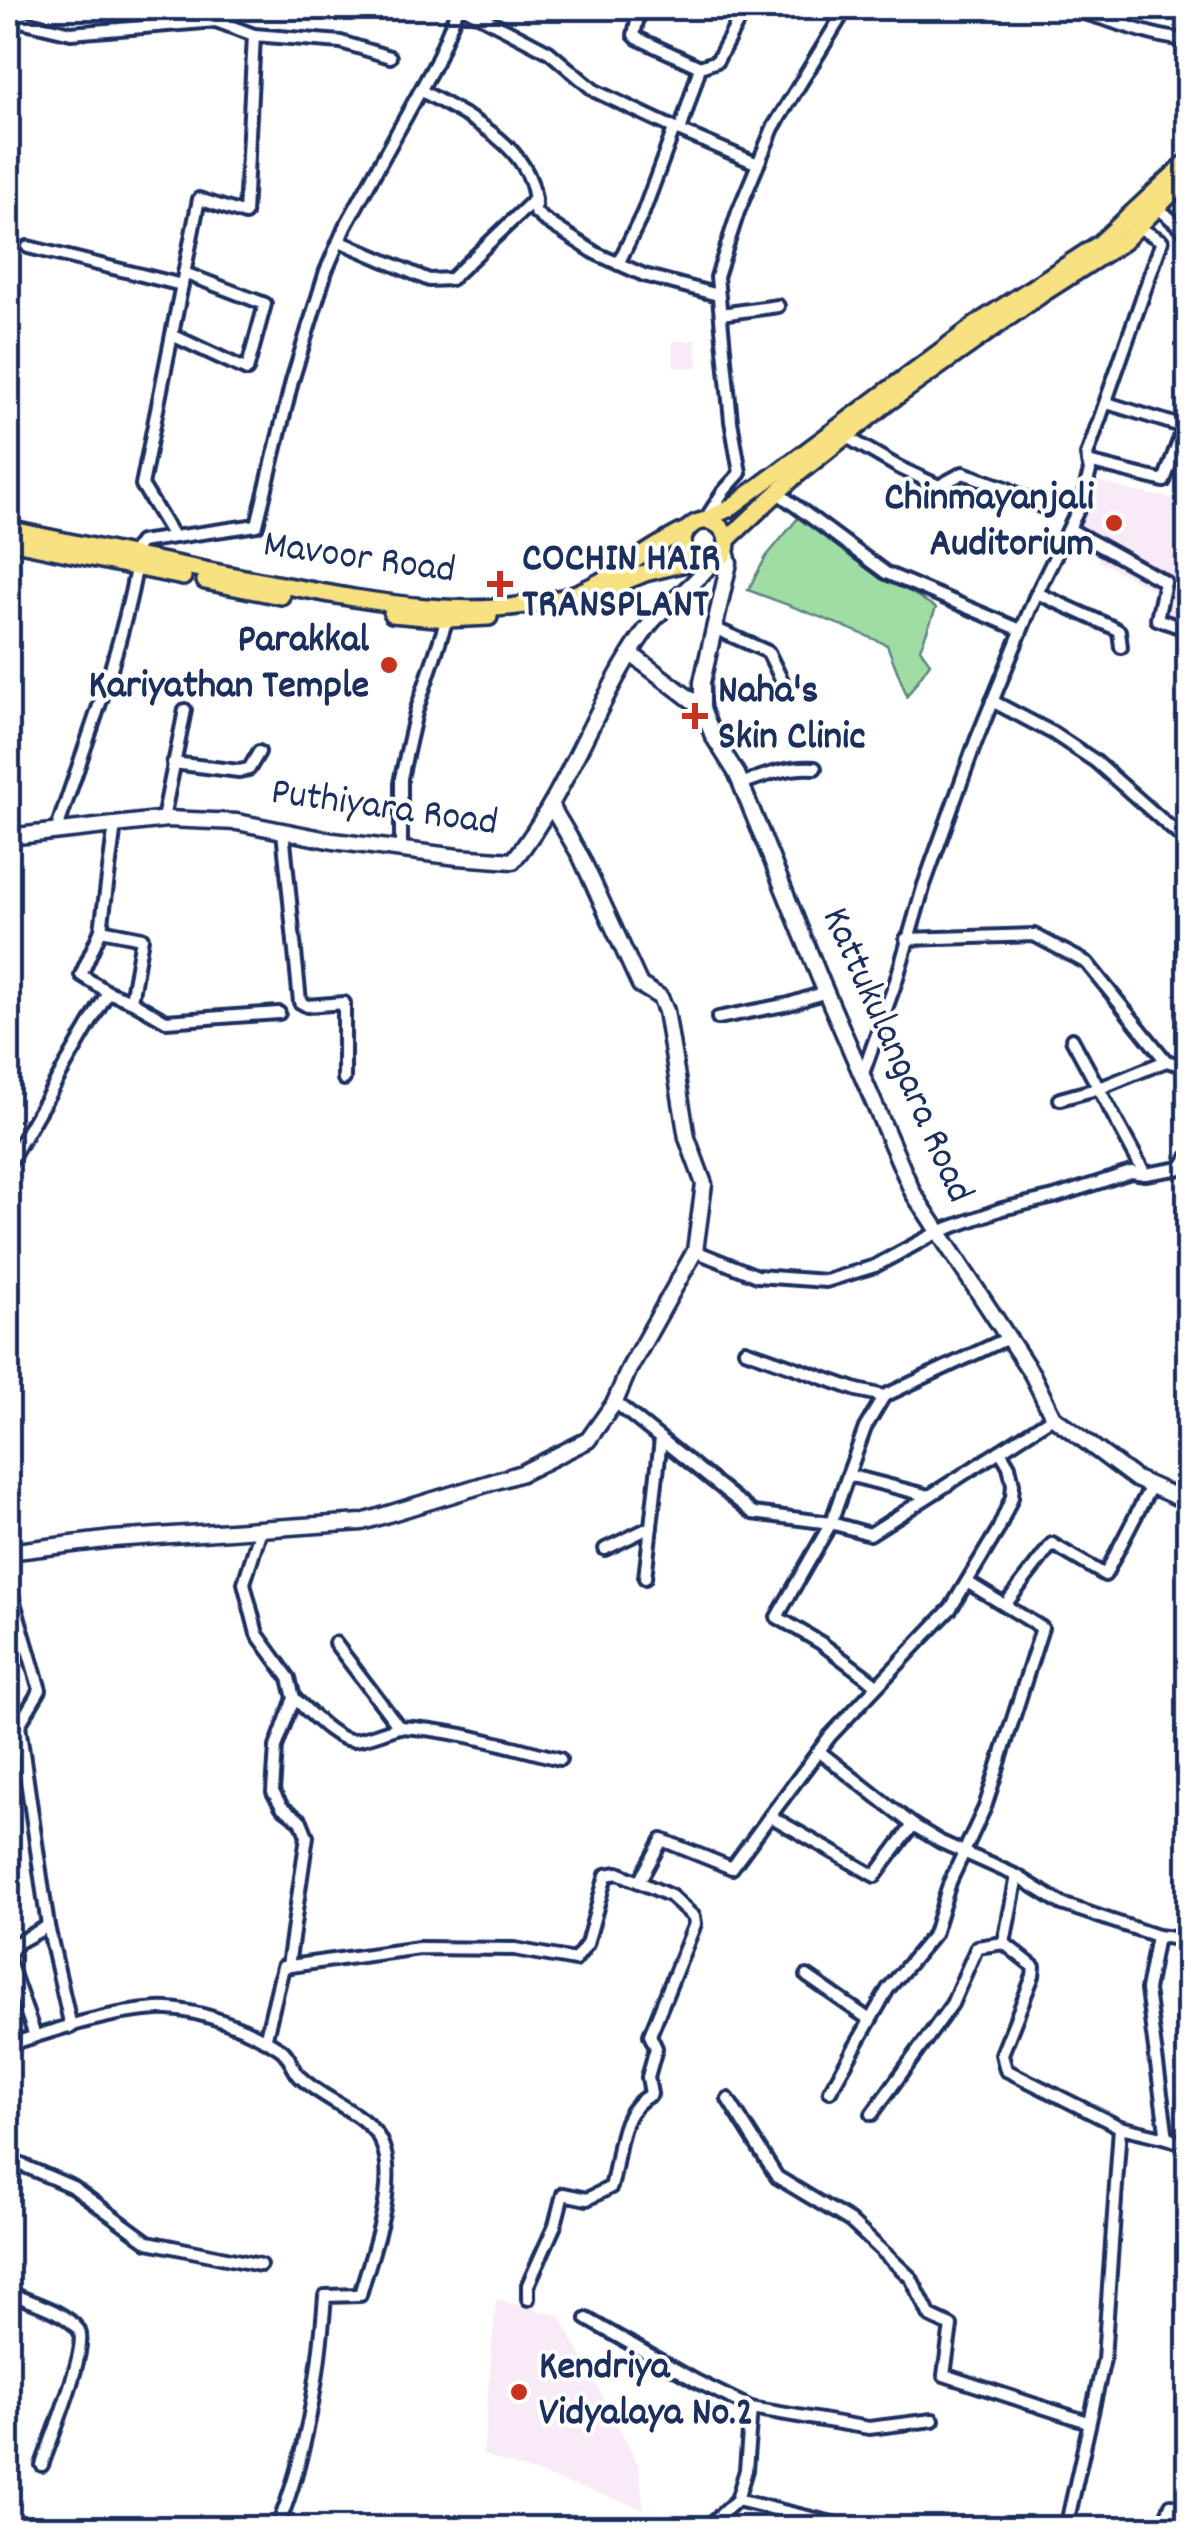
<svg xmlns="http://www.w3.org/2000/svg" width="1196" height="2536" font-family="Dekko,sans-serif">
<style>
.built{fill:#f8ebf7}
.green{fill:#a0dda4;stroke:#5e8681;stroke-width:2.5}
.lines{fill:none;stroke-linecap:round;stroke-linejoin:round}
.street-casing{stroke:#1b2f5e;stroke-width:18}
.secondary-casing{stroke:#1b2f5e;stroke-width:21}
.primary-casing{stroke:#1b2f5e;stroke-width:22}
.street{stroke:#fff;stroke-width:10}
.secondary{stroke:#fff;stroke-width:14}
.primary{stroke:#f8e181;stroke-width:15}
.poi-dot{fill:#c8321e;stroke:#fff;stroke-width:4}
.labels{text-anchor:middle;dominant-baseline:central;stroke-width:8;stroke-linejoin:round;paint-order:stroke}
.poi-label{font-size:40px;font-weight:bold;fill:#1b2f5e;stroke:#fff;text-anchor:start}
.street-label{font-size:40px;fill:#1b2f5e;stroke:#fff}
</style>
<rect width="100%" height="100%" fill="#fff"/>
<filter id="ink" filterUnits="userSpaceOnUse"><feTurbulence type="fractalNoise" baseFrequency=".01" numOctaves="2"/><feDisplacementMap in="SourceGraphic" scale="20" xChannelSelector="R" yChannelSelector="G"/><feConvolveMatrix kernelMatrix="1 2 1 2 8 2 1 2 1" color-interpolation-filters="sRGB"/></filter>
<g filter="url(#ink)">
<!-- built -->
<g class="built">
<path d="M696 340 698 367 674 368 672 341Z"/>
<path d="M1095 480 1135 492 1188 500V644L1175 639 1165 629 1162 599 1154 590 1102 563 1075 535Z"/>
<path d="M496 2299 560 2316 639 2466 644 2509 483 2455Z"/>
</g>
<!-- green -->
<path class="green" d="M803 512 890 579 936 608 920 649 930 663 907 696 887 645C842 624 795 608 748 590L766 557Z"/>
<g class="lines">
<defs>
<g id="street">
<path d="M465 8 549 52 595 91 680 131"/>
<path d="M640 8 634 35 637 38 700 67 680 131 758 164"/>
<path d="M1063 8C1106 16 1144 37 1188 40"/>
<path d="M8 18 71 33 216 21 254 35 245 214 199 199 142 485 173 536"/>
<path d="M254 35 341 42 390 57"/>
<path d="M700 67 717 61 745 8"/>
<path d="M422 91C469 118 539 148 535 212L543 219 597 254 644 275 718 295"/>
<path d="M1157 207 1188 234"/>
<path d="M339 241 429 280 451 279 535 199"/>
<path d="M28 247 182 285"/>
<path d="M618 264 643 213 674 129"/>
<path d="M721 314 778 306"/>
<path d="M172 335 247 370 265 304 184 273"/>
<path d="M1107 403 1187 428"/>
<path d="M845 436 900 468 939 486 963 473 1006 488 1048 510"/>
<path d="M1088 462 1164 481 1184 427"/>
<path d="M778 493 886 573 1021 630"/>
<path d="M705 520 723 492 740 473 731 421 717 277 738 212 773 128 844 12"/>
<path d="M1071 530 1165 582 1157 619 1188 630"/>
<path d="M1037 593 1112 627 1119 631 1121 647"/>
<path d="M714 628 768 652 785 687"/>
<path d="M992 701 1053 733 1095 761 1188 843"/>
<path d="M173 763 239 771 249 769 259 752"/>
<path d="M741 784C765 775 789 766 815 768"/>
<path d="M163 819 185 710"/>
<path d="M283 831 300 1002 307 1006 344 1003V1079"/>
<path d="M56 832C85 744 119 660 136 569L129 557 140 542 257 525 292 381 326 271 345 227 436 62 458 8"/>
<path d="M401 850V778L416 712 447 619"/>
<path d="M101 930 142 938 131 1001 108 992"/>
<path d="M906 939 1034 935 1087 963 1166 1061"/>
<path d="M131 1001 166 1021 279 1013"/>
<path d="M718 1018 789 1004 826 992"/>
<path d="M1072 1039 1145 1174"/>
<path d="M862 1076 896 981 924 885 976 741 1035 597 1081 504 1090 471 1087 455 1162 241 1138 227"/>
<path d="M1060 1099 1100 1088 1166 1061 1188 1067"/>
<path d="M8 1165 108 992 81 975 101 930 115 825"/>
<path d="M695 1251 757 1276 826 1281 875 1266 938 1232 1002 1209 1054 1197 1131 1172 1145 1174 1181 1168 1188 1157"/>
<path d="M745 1350 857 1390 884 1396 1006 1339"/>
<path d="M615 1402 753 1513 831 1523 870 1534 1053 1417"/>
<path d="M848 1475 865 1428 884 1396"/>
<path d="M261 1529 244 1583 257 1634 289 1678 294 1698 276 1747 273 1792 282 1807 301 1821 307 1836 288 1966"/>
<path d="M605 1549 651 1527"/>
<path d="M645 1578 661 1439"/>
<path d="M8 1582 40 1690 19 1725 48 1926 71 2027"/>
<path d="M1005 1605 1052 1544 1105 1575 1151 1486"/>
<path d="M335 1643 399 1727C453 1729 507 1746 560 1759"/>
<path d="M877 1685 821 1643 777 1617 831 1523 848 1475 929 1496"/>
<path d="M294 1698C308 1710 334 1740 352 1740 366 1740 385 1731 399 1727"/>
<path d="M820 1752 913 1825 941 1842 1017 1876 1062 1904 1157 1936"/>
<path d="M913 1825 875 1876 770 1816 830 1736 951 1608 998 1530 1012 1497 1013 1484 1009 1466 1000 1451"/>
<path d="M1188 1940 1157 1936 1147 1990 1167 2138 1188 2145"/>
<path d="M1004 1943 1034 1967 1033 1976 1002 2054 1006 2070 1120 2127 1167 2138"/>
<path d="M8 1956 17 1943 48 1926"/>
<path d="M8 1959 35 2036"/>
<path d="M807 1976 870 2020"/>
<path d="M265 2041 283 1967 419 1948 515 1949 575 1960 587 1944 606 1875 618 1873 639 1882 662 1840 732 1868 770 1816"/>
<path d="M8 2045C55 2030 107 2012 157 2009 192 2007 249 2028 279 2048 290 2054 292 2070 301 2078 323 2099 356 2109 375 2132 406 2171 371 2253 360 2295L325 2296C319 2375 307 2455 277 2528"/>
<path d="M830 2091 888 1989 934 1934 950 1882 985 1807 1042 1628 967 1582"/>
<path d="M728 2099 777 2177 850 2221 911 2278 930 2316 951 2326 944 2375 1088 2422"/>
<path d="M872 2114 952 2004 977 1947 1004 1943 1017 1876"/>
<path d="M8 2159 73 2187 148 2242 260 2265"/>
<path d="M8 2292C29 2302 63 2310 78 2329 91 2343 49 2444 42 2465"/>
<path d="M528 2299V2285L555 2225 563 2194 587 2199 611 2187C621 2152 616 2113 651 2094L648 2077 656 2048 650 2035 695 1924 694 1917 671 1896 639 1882"/>
<path d="M587 2319 696 2381 751 2408 869 2428 933 2420"/>
<path d="M737 2500 853 2528"/>
<path d="M706 2528 737 2500 746 2470 751 2408"/>
<path d="M1066 2528 1104 2359 1120 2127"/>
<path d="M1161 2528 1171 2505 1188 2511"/>
</g>
<g id="secondary">
<path d="M726 551 729 563 702 682V708L713 736 737 774 821 981 913 1193 1032 1374 1053 1417 1136 1479 1188 1502"/>
<path d="M631 654 702 708"/>
<path d="M8 837 167 819 237 822 333 841 458 857 513 861C569 791 594 704 645 631 662 605 692 590 710 564"/>
<path d="M8 1552 113 1539 362 1522 522 1473 588 1440 615 1402 629 1369 695 1251 704 1184 687 1138 666 1011 660 997 640 985 581 857 551 806"/>
</g>
<g id="primary">
<path d="M705 520 730 508 981 321 1099 244 1188 161"/>
<circle cx="705" cy="543" r="22"/>
<path d="M8 529C97 548 186 567 276 584 368 601 469 622 562 598 608 585 645 548 688 529"/>
<path d="M727 540 793 478 890 401 1042 294 1123 242 1188 177"/>
<path d="M19 543 183 577"/>
<path d="M205 581 281 596"/>
<path d="M589 596 645 573 694 561"/>
<path d="M392 614 447 619 489 617"/>
</g>
</defs>
<!-- street casing -->
<use href="#street" class="street-casing"/>
<!-- secondary casing -->
<use href="#secondary" class="secondary-casing"/>
<!-- primary casing -->
<use href="#primary" class="primary-casing"/>
<!-- street -->
<use href="#street" class="street"/>
<!-- secondary -->
<use href="#secondary" class="secondary"/>
<!-- primary -->
<use href="#primary" class="primary"/>
</g>
</g>
<!-- markers -->
<g class="poi-dot">
<circle cx="1114" cy="523" r="10"/>
<path d="M495 569h10v10h10v10h-10v10h-10v-10h-10v-10h10z"/>
<circle cx="389" cy="665" r="10"/>
<path d="M690 701h10v10h10v10h-10v10h-10v-10h-10v-10h10z"/>
<circle cx="519" cy="2392" r="10"/>
</g>
<g class="labels">
<!-- poi labels -->
<g class="poi-label">
<text x="1094" y="500" text-anchor="end">Chinmayanjali<tspan x="1094" dy="46">Auditorium</tspan></text>
<text x="522" y="561">COCHIN HAIR<tspan x="522" dy="46">TRANSPLANT</tspan></text>
<text x="369" y="642" text-anchor="end">Parakkal<tspan x="369" dy="46">Kariyathan Temple</tspan></text>
<text x="718" y="693">Naha's<tspan x="718" dy="46">Skin Clinic</tspan></text>
<text x="539" y="2369">Kendriya<tspan x="539" dy="46">Vidyalaya No.2</tspan></text>
</g>
<!-- street labels -->
<g class="street-label">
<text transform="translate(359 560) rotate(8)">Mavoor Road</text>
<text transform="translate(384 810) rotate(8)">Puthiyara Road</text>
<text transform="translate(895 1056) rotate(66)">Kattukulangara Road</text>
</g>
</g>
<!-- margin -->
<rect width="1196" height="2536" fill="none" stroke="#fff" stroke-width="40"/>
<rect x="20" y="20" width="1156" height="2496" fill="none" stroke="#1b2f5e" stroke-width="4" filter="url(#ink)"/>
</svg>
